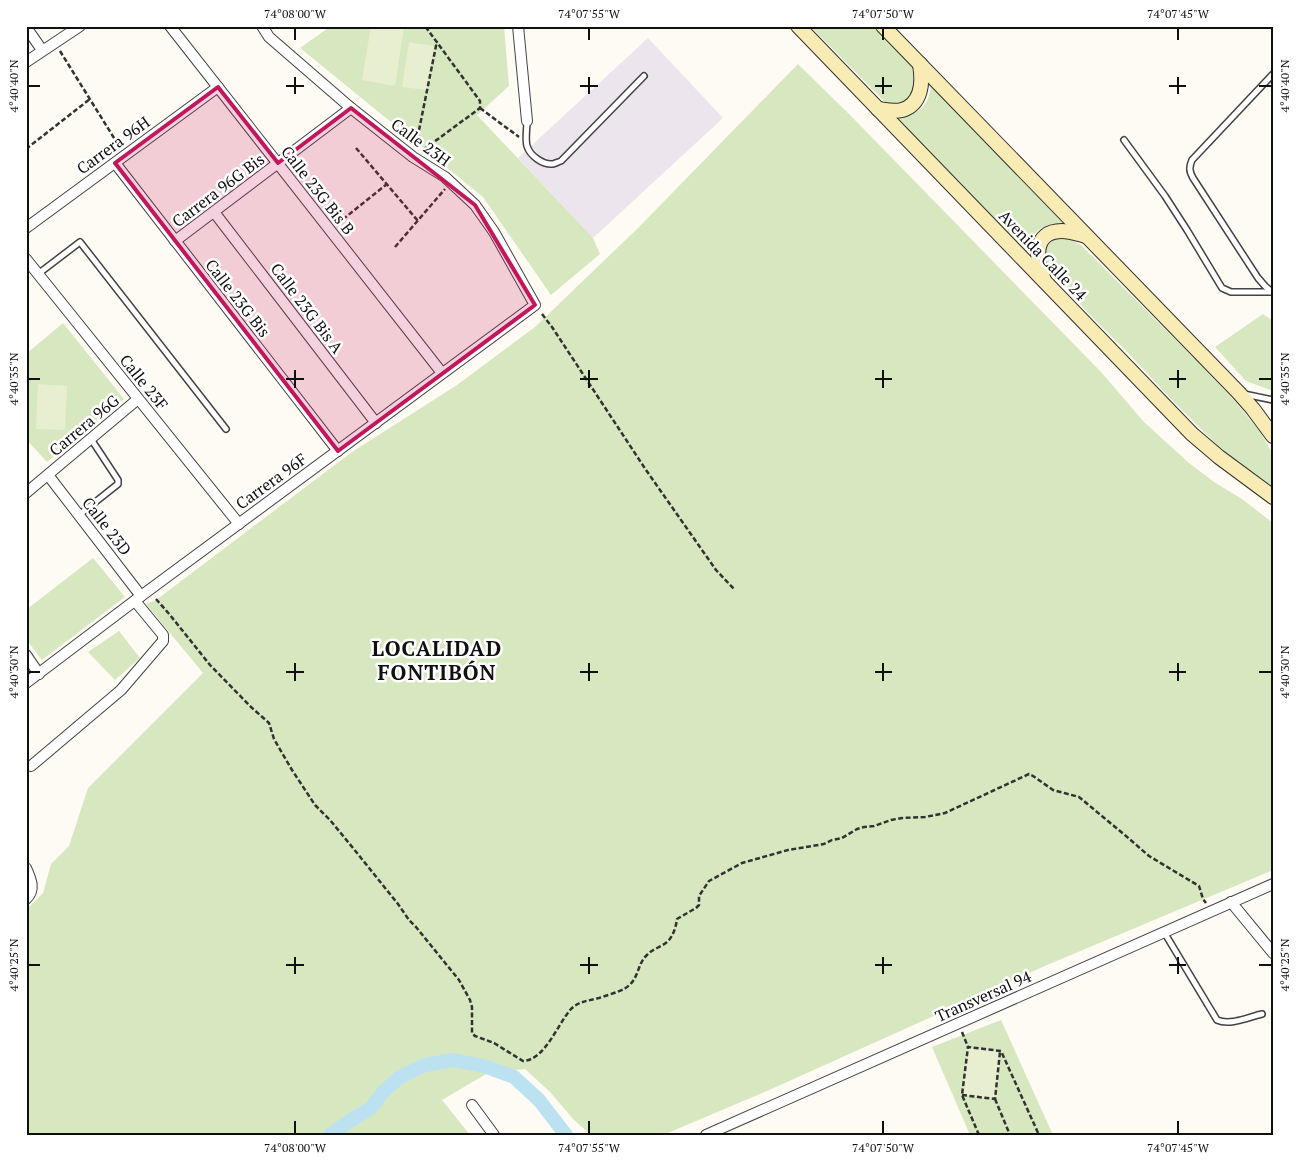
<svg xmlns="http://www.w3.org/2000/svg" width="1299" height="1161" font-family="'PT Serif',serif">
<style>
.industrial{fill:#ece5ed}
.green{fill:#d7e7bf}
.pitch{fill:#e7efd0}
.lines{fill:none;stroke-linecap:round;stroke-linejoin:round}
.canal{stroke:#bce2f2;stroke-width:14}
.lane-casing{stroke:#434343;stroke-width:8}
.street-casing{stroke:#434343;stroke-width:12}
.secondary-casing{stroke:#323232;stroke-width:16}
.path{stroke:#323232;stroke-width:2.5;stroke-dasharray:5 2.5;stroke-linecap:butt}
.lane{stroke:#fff;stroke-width:5}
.street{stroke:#fff;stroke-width:10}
.secondary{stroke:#f9ebb4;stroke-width:14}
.marked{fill:#c2185b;fill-opacity:0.2;stroke:#c2185b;stroke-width:4;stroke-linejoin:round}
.ticks{fill:none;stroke:#101010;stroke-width:2}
.labels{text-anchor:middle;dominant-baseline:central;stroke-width:5;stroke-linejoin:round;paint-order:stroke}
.street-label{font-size:16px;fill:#101010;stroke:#fff}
.district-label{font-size:21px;font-weight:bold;letter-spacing:1px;fill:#101010;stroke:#fff}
.neatline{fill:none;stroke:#101010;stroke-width:2}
.ticks-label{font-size:12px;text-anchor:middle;fill:#101010}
</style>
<rect width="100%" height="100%" fill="#fefbf4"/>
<!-- industrial -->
<path class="industrial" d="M648 38 723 118 593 238 518 158Z"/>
<!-- green -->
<g class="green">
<path d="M331 26H504L509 86 477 115 593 238 600 254 551 295 483 197 300 48Z"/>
<path d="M810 26H874C885 37 912 60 915 74 916 79 915 84 913 89 909 105 901 104 886 103Z"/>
<path d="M798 64 851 116 1101 372 1144 422 1189 463 1214 482 1242 499 1273 523V870L1047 965 767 1091 663 1135H591L574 1120 550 1092 525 1069 516 1070 498 1067 442 1100 470 1135H26V910L43 893 51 864 69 846 88 788 203 673 146 604 156 600 352 452 457 385 535 327 639 227Z"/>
<path d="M931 85 1065 224C1040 224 1031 230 1028 255L898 119C918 114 929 107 931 85Z"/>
<path d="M1061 237 1070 239 1081 245 1193 357 1235 401 1260 432 1273 454V487L1241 465 1214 442 1174 402 1126 351 1088 313 1051 271 1045 260V249L1052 241Z"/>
<path d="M1263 314 1273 321V391L1246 381 1215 347Z"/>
<path d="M63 323 124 399 47 462 26 439V354Z"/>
<path d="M93 558 125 597 42 660 26 639V610Z"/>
<path d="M119 631 140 658 115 680 88 652Z"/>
<path d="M1001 1020 1053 1135H970L932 1047Z"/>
</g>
<!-- pitch -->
<g class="pitch">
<path d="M371 26 404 27 395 86 362 80Z"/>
<path d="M409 42 434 46 427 90 402 87Z"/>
<path d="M38 384 67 386 65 430 36 429Z"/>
<path d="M968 1047 1001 1051 995 1099 962 1095Z"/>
</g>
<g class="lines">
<!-- canal -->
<path class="canal" d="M330 1135 351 1120 371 1108 384 1091 400 1077 425 1065 453 1060 484 1066 514 1077 539 1100 566 1135"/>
<defs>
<g id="lane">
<path d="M527 121C527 129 525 139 527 146 530 156 543 165 553 164 556 163 558 162 561 161L644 76"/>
<path d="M1124 140 1165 196 1187 230 1222 288 1231 292H1272"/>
<path d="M38 274 80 242 226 429"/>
<path d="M1272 292 1265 286 1258 278 1193 178C1189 171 1189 167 1192 160L1273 74"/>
<path d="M1244 394 1273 400"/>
<path d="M79 515 118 484V480L91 439"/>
<path d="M1164 932 1217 1020C1230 1026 1249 1017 1262 1014"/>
</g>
<g id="street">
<path d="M170 26 442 373"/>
<path d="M518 26 527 121"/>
<path d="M26 27 42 50"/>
<path d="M26 62 80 26"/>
<path d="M115 163 338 451"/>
<path d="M214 212 376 423"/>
<path d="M26 228 218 87"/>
<path d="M175 241 351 108"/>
<path d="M26 259 239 524"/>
<path d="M48 475 141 596"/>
<path d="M26 493 138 399"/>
<path d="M26 655 39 674"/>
<path d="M26 683 141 596 535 305 494 232 475 205 445 177 413 157 351 108 269 37 262 26"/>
<path d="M31 766 121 690 163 641V635L135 601"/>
<path d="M26 868C31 879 36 890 26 899"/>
<path d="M1231 902 1273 953"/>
<path d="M472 1105 494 1135"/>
<path d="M706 1135 1273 884"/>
</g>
<g id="secondary">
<path d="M798 26 1192 434 1219 457 1273 497"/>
<path d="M883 26 1239 393 1253 409 1273 436"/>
<path d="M878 109C886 110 894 112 902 110 922 104 923 82 920 64"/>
<path d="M1044 280C1036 260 1032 231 1062 231 1070 231 1078 234 1086 236"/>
</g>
</defs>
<!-- lane casing -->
<use href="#lane" class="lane-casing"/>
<!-- street casing -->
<use href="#street" class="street-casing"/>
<!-- secondary casing -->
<use href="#secondary" class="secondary-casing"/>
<!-- path -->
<g class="path">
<path d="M60 51 119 146"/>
<path d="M480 108 519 137"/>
<path d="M416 145 437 41"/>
<path d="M356 148 418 221"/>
<path d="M26 149 90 99"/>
<path d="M423 150 476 111 480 108V101L425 26"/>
<path d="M337 224 387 184"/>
<path d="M395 247 445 189"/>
<path d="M542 314 552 327 646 470 716 570 734 589"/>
<path d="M156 599 170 615 210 665 251 707 269 723 274 739 292 770 315 805 330 820 353 848 398 904 409 920 416 927 459 980 470 1000 472 1007V1033L475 1036 494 1043 523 1061C545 1060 557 1025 571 1009 579 1001 588 1001 599 998 605 996 618 992 624 989 640 980 636 965 647 955 653 948 663 947 669 940 674 934 676 926 677 919L696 908 699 905V896L709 881 742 863 788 850 824 844 832 840 842 838 857 829 864 827 874 826 891 820 902 818 925 817 945 813 1029 774 1033 776 1053 790 1079 797 1126 836 1149 856 1199 886 1203 899 1206 903"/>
<path d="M962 1032 968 1047"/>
<path d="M962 1095 995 1099 1000 1052"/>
<path d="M995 1099 1010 1135"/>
<path d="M979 1135 962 1095 968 1047 1001 1051 1039 1135"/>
</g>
<!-- lane -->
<use href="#lane" class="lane"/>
<!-- street -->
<use href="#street" class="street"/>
<!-- secondary -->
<use href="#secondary" class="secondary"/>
</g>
<!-- marked area -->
<path class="marked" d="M218 87 278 163 351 108 475 205 535 305 338 451 115 163Z"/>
<!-- ticks -->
<path class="ticks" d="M295 28V40M589 28V40M883 28V40M1178 28V40M295 77V94M589 77V94M883 77V94M1178 77V94M28 86H40M286 86H304M580 86H598M875 86H892M1169 86H1186M1259 86H1272M295 370V388M589 370V388M883 370V388M1178 370V388M28 379H40M286 379H304M580 379H598M875 379H892M1169 379H1186M1259 379H1272M295 663V681M589 663V681M883 663V681M1178 663V681M28 672H40M286 672H304M580 672H598M875 672H892M1169 672H1186M1259 672H1272M295 957V974M589 957V974M883 957V974M1178 957V974M28 965H40M286 965H304M580 965H598M875 965H892M1169 965H1186M1259 965H1272M295 1121V1134M589 1121V1134M883 1121V1134M1178 1121V1134"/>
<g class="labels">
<!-- street labels -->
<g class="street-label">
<text transform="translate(421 142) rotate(36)">Calle 23H</text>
<text transform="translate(113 145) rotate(-36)">Carrera 96H</text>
<text transform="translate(218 190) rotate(-37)">Carrera 96G Bis</text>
<text transform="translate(318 190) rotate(52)">Calle 23G Bis B</text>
<text transform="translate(1043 255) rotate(46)">Avenida Calle 24</text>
<text transform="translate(238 298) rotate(52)">Calle 23G Bis</text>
<text transform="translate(307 308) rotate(53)">Calle 23G Bis A</text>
<text transform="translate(144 382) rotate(51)">Calle 23F</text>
<text transform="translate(84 425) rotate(-40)">Carrera 96G</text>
<text transform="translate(271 481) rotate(-36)">Carrera 96F</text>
<text transform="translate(107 526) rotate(52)">Calle 23D</text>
<text transform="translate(983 996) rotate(-24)">Transversal 94</text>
</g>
<!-- district labels -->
<g class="district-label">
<text x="437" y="648">LOCALIDAD<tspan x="437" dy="24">FONTIBÓN</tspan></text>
</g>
</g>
<!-- border -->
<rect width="1299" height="1161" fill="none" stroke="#ffffff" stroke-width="55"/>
<rect x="28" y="28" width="1244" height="1106" class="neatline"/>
<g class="ticks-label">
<text x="295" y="18">74°08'00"W</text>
<text x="589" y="18">74°07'55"W</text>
<text x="883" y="18">74°07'50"W</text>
<text x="1178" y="18">74°07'45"W</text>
<text transform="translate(14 86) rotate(-90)" y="4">4°40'40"N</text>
<text transform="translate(1285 86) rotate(-90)" y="4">4°40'40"N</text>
<text transform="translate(14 379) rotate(-90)" y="4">4°40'35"N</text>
<text transform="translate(1285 379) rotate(-90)" y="4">4°40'35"N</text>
<text transform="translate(14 672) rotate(-90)" y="4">4°40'30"N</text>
<text transform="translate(1285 672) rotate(-90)" y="4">4°40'30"N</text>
<text transform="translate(14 965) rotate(-90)" y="4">4°40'25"N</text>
<text transform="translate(1285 965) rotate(-90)" y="4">4°40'25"N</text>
<text x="295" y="1152">74°08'00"W</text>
<text x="589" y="1152">74°07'55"W</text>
<text x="883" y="1152">74°07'50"W</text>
<text x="1178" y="1152">74°07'45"W</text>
</g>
</svg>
